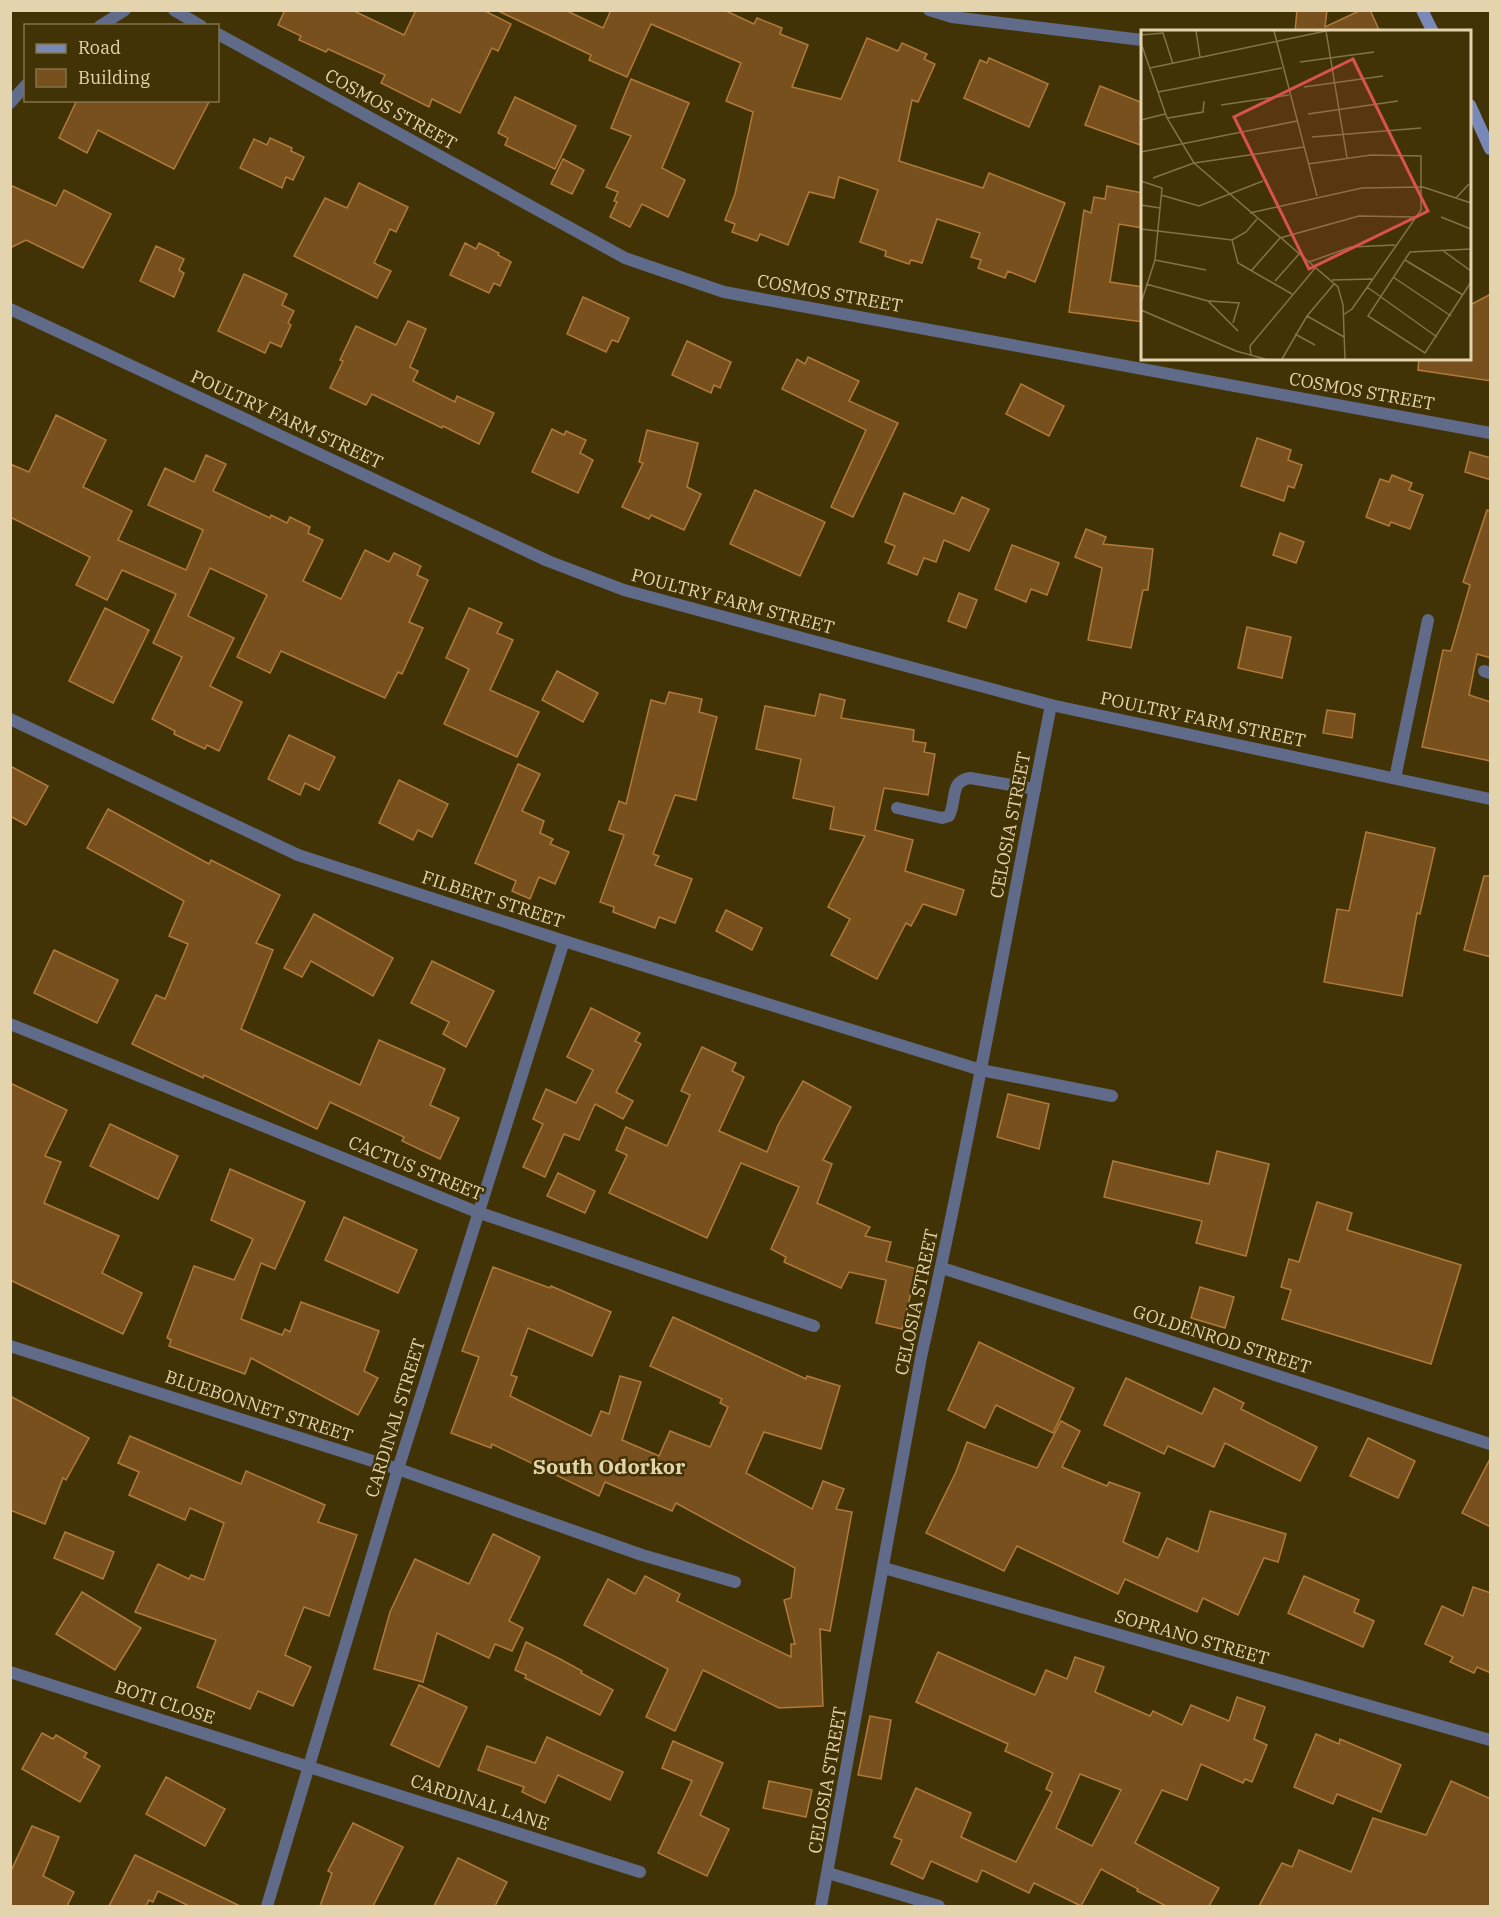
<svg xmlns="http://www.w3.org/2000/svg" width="1501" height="1917" font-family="'IBM Plex Serif',serif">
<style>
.building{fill:#78501e;stroke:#b07a3a;stroke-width:1.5;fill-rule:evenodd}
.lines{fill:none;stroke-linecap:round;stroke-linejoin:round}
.lane{stroke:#606b89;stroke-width:12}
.street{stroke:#606b89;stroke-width:12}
.secondary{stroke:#7889b8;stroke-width:12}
.labels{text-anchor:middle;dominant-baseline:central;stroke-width:5;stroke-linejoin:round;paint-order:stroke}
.street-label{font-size:18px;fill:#e3d4ae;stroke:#423306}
.quarter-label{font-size:21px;font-weight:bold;fill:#e3d4ae;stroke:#423306}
.inset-road{fill:none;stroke:#827349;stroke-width:1.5}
.view{fill:#d9534a;fill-opacity:0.15;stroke:#d9534a;stroke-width:3}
.inset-edge{fill:none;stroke:#e3d4ae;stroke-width:3}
</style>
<rect width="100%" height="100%" fill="#423306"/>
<!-- building -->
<g class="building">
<path d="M285 10H352L404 35 416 10H483L511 24 498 51 492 48 460 113 432 99 429 107 381 83 385 75 328 49 326 52 299 40 301 36 278 25Z"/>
<path d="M496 10H565L603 28 611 10H724L754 24 757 18 782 28 780 34 808 45 792 87 841 99 867 38 898 51 902 43 927 54 924 59 935 64 918 102 912 100 899 161 983 188 989 173 1065 203 1035 282 1008 271 1005 278 978 268 981 260 971 257 980 233 937 219 922 263 911 260 909 264 885 256 886 251 860 242 878 190 839 177 834 198 809 192 788 245 760 234 757 241 732 232 735 224 725 220 735 194 753 112 726 101 741 63 651 24 627 77 589 60 591 55Z"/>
<path d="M1297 10H1327L1325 27 1361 10H1370L1380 32H1295Z"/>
<path d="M989 58 1048 84 1029 127 964 98 980 60 987 63Z"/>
<path d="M631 79 689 103 662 168 685 180 668 217 642 204 630 227 610 217 617 202 614 201 618 192 606 187 631 136 611 128Z"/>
<path d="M1100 86 1143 103V146L1085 125Z"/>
<path d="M515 97 576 126 555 169 505 145 508 138 498 133Z"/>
<path d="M77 100H210L174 169 98 130 87 153 59 138Z"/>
<path d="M270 138 292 148 291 151 304 157 293 180 286 177 282 188 240 168 254 139 267 145Z"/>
<path d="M563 159 584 170 572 194 551 184Z"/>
<path d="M359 183 408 207 396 232 390 229 374 263 391 271 377 298 294 256 325 198 347 208Z"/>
<path d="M10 185 56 206 64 190 111 214 83 268 26 240 10 248Z"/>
<path d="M1107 186 1143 193V228L1119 224 1110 282 1143 287V322L1069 312 1084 210 1091 213 1094 197 1105 199Z"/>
<path d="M465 243 476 249 479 243 499 253 498 255 511 262 500 286 494 283 489 293 450 275Z"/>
<path d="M156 246 184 259 179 270 184 273 174 297 140 281Z"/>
<path d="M244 274 287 294 282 305 294 311 288 323 291 325 281 347 270 342 265 353 218 331Z"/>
<path d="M1491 294V381L1418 370 1419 358H1470V305Z"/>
<path d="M583 297 629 318 618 342 612 340 606 352 567 334Z"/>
<path d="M408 321 426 329 410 367 418 371 413 381 455 402 457 396 494 413 479 444 443 426 442 428 372 394 366 405 330 388 343 361 340 360 356 326 396 345Z"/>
<path d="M687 341 731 362 720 388 714 385 711 393 672 375Z"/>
<path d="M808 357 859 381 849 401 898 423 853 517 831 507 866 430 782 389 797 359 805 364Z"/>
<path d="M1021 384 1064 406 1049 436 1006 414Z"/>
<path d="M56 415 106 440 83 487 132 511 118 540 186 570 203 530 148 505 165 468 194 482 206 455 226 464 213 491 270 518 271 515 287 523 290 517 310 527 308 533 323 540 303 581 341 599 365 550 389 562 394 553 421 566 417 575 428 580 409 622 423 628 402 674 398 672 385 698 281 651 270 673 237 657 267 595 210 568 188 616 234 638 210 686 242 702 219 751 207 745 205 749 174 734 175 731 152 719 182 657 153 643 176 594 122 570 107 600 76 585 90 557 10 517V464L29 472Z"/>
<path d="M552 429 564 435 566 431 586 440 580 453 593 460 578 493 532 472Z"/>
<path d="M647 430 698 443 687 487 701 494 684 530 651 515 649 519 622 507 643 463 639 462Z"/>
<path d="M1257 438 1291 450 1288 460 1302 465 1294 488 1288 486 1284 501 1241 486Z"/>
<path d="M1470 452 1491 458V480L1465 472Z"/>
<path d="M1392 475 1412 483 1409 490 1423 495 1410 529 1391 522 1389 526 1366 517 1380 479 1389 482Z"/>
<path d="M755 490 825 522 800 576 730 544Z"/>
<path d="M904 493 954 514 962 497 989 509 969 551 944 540 936 562 924 558 917 575 888 563 895 546 885 542Z"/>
<path d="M1487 510 1491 511V658L1477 654 1469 695 1491 702V761L1422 747 1443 650 1451 651 1470 585 1463 582Z"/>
<path d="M1086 529 1106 537 1103 544 1153 549 1148 590H1143L1131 648 1088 640 1102 568 1075 557Z"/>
<path d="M1280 533 1304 542 1296 563 1273 555Z"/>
<path d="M1012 545 1059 563 1047 595 1031 589 1026 602 995 589Z"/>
<path d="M959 593 977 600 966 628 948 621Z"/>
<path d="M105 608 149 630 113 703 69 681Z"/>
<path d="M469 608 502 623 497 633 513 640 490 690 539 712 517 757 444 724 469 669 446 658Z"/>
<path d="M1247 627 1291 637 1282 678 1238 668Z"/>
<path d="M557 671 598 693 583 722 542 700Z"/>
<path d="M669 692 702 699 699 712 717 717 696 800 675 795 653 854 659 856 655 865 692 879 675 923 659 917 655 928 613 912 614 907 600 902 624 835 609 830 619 801 626 804 651 700 665 704Z"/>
<path d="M820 694 845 700 841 718 914 730 913 741 926 743 924 752 935 754 928 795 884 788 875 830 913 840 905 871 964 890 956 915 923 904 911 926 906 923 877 979 831 955 850 919 828 907 865 836 830 829 834 807 793 798 801 759 756 749 765 706 815 716Z"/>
<path d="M1327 710 1355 714 1352 738 1323 733Z"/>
<path d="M289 735 335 757 319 790 305 783 300 795 268 779Z"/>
<path d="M518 764 540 774 522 811 544 821 540 833 553 839 550 844 569 852 555 884 539 877 530 899 512 891 516 881 475 863Z"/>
<path d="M10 766 48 786 26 825 10 816Z"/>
<path d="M399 780 448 804 432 837 418 830 413 840 379 823Z"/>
<path d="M108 809 209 864 211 860 280 895 256 943 273 950 241 1029 360 1085 379 1040 445 1069 430 1105 459 1118 440 1159 402 1141 404 1137 330 1102 317 1129 204 1075 203 1078 132 1044 156 995 165 999 188 944 169 936 184 901 87 848Z"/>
<path d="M1366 832 1435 848 1420 914 1417 913 1402 996 1324 982 1337 909 1349 911Z"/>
<path d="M1484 876H1491V957L1464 950Z"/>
<path d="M726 910 762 928 752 950 716 931Z"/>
<path d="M314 914 393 958 373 996 311 961 302 977 284 968Z"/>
<path d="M54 950 118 980 97 1023 34 993Z"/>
<path d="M432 961 494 991 466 1047 443 1034 449 1022 411 1003Z"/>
<path d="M591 1008 640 1033 635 1041 641 1044 616 1092 633 1101 623 1119 595 1104 579 1140 564 1134 545 1177 523 1167 543 1124 533 1119 546 1089 576 1103 593 1070 567 1057Z"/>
<path d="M702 1047 736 1063 732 1071 744 1077 719 1131 767 1152 778 1125 803 1081 851 1107 823 1160 832 1164 817 1203 870 1227 865 1236 891 1242 886 1261 917 1269 902 1329 876 1323 886 1280 849 1272 841 1288 784 1262 786 1257 771 1249 799 1187 741 1163 707 1238 609 1193 627 1155 616 1150 626 1127 667 1146 690 1095 681 1091Z"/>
<path d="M10 1083 67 1110 45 1156 61 1162 44 1203 119 1236 102 1273 142 1293 123 1334 10 1280Z"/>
<path d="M1008 1094 1049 1104 1039 1149 997 1137Z"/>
<path d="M110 1124 178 1156 158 1199 90 1166Z"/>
<path d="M1217 1151 1269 1164 1246 1256 1196 1243 1202 1221 1104 1197 1113 1161 1209 1184Z"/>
<path d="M230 1169 305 1202 275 1269 261 1263 241 1319 282 1335 285 1329 290 1332 301 1302 379 1331 364 1371 378 1378 358 1415 251 1358 245 1374 169 1346 171 1340 167 1338 194 1266 234 1280 253 1239 211 1220Z"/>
<path d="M558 1173 595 1191 585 1213 547 1196Z"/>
<path d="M1317 1202 1352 1213 1347 1230 1461 1265 1431 1364 1282 1319 1291 1290 1281 1287 1289 1259 1299 1262Z"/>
<path d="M344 1217 417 1250 398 1293 325 1260Z"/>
<path d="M493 1267 550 1288 551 1286 611 1312 592 1356 528 1328 511 1375 517 1377 510 1396 591 1436 601 1411 609 1414 620 1376 641 1382 622 1440 659 1456 670 1431 710 1447 728 1407 720 1403 722 1399 650 1366 673 1317 806 1379 807 1376 840 1386 821 1449 764 1432 746 1473 812 1509 823 1481 844 1489 836 1509 852 1512 830 1631 820 1629 823 1706 779 1708 703 1670 675 1731 646 1717 668 1669 584 1625 608 1579 635 1594 645 1576 680 1594 677 1601 791 1657V1644H795L784 1600 791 1598 795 1568 676 1503 672 1511 605 1482 599 1496 492 1444 491 1448 451 1433 479 1357 462 1351Z"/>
<path d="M1200 1287 1234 1297 1225 1328 1191 1318Z"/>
<path d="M979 1342 1074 1388 1053 1433 996 1405 985 1428 948 1410Z"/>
<path d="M1126 1378 1202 1414 1214 1388 1244 1403 1241 1409 1317 1447 1300 1481 1225 1443 1214 1467 1168 1446 1164 1454 1104 1425Z"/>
<path d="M10 1396 89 1438 66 1480 63 1478 45 1524 10 1510Z"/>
<path d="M1061 1421 1080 1431 1062 1467 1107 1486 1109 1482 1140 1493 1123 1542 1158 1558 1167 1538 1198 1552 1210 1511 1286 1534 1278 1562 1264 1558 1238 1615 1203 1598 1197 1612 1125 1579 1118 1594 1017 1546 1004 1571 926 1533 956 1472 967 1442 1037 1468Z"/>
<path d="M130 1436 241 1484 246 1471 325 1505 318 1522 357 1535 329 1616 304 1607 285 1655 311 1667 293 1706 258 1691 250 1709 197 1687 216 1640 135 1612 158 1564 189 1579 191 1575 204 1580 224 1523 190 1508 185 1520 129 1495 139 1472 118 1463Z"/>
<path d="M1368 1438 1415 1461 1398 1498 1350 1476Z"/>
<path d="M1491 1457V1527L1462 1513Z"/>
<path d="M65 1532 114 1552 103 1579 54 1558Z"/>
<path d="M493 1534 540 1557 509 1621 523 1628 512 1651 495 1644 489 1658 437 1633 423 1682 374 1669 390 1612 415 1559 469 1584Z"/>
<path d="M1304 1576 1359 1600 1354 1612 1374 1621 1363 1647 1288 1613Z"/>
<path d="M1473 1587 1491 1593V1673L1477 1667 1474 1673 1450 1662 1453 1657 1425 1644 1442 1606 1463 1616Z"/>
<path d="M82 1592 141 1628 115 1670 56 1634Z"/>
<path d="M526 1642 560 1659 582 1671 581 1673 613 1690 600 1715 525 1678 526 1675 515 1670Z"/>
<path d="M938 1652 1035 1695 1046 1670 1067 1679 1075 1657 1104 1667 1095 1692 1150 1716 1153 1711 1182 1725 1191 1705 1229 1721 1237 1697 1265 1707 1254 1739 1267 1745 1252 1782 1245 1779 1243 1783 1201 1764 1187 1800 1162 1790 1135 1843 1219 1888 1209 1906H1166L1137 1891 1138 1889 1101 1869 1081 1906 1034 1883 1029 1893 982 1870 977 1882 931 1861 923 1879 891 1864 902 1840 894 1837 916 1788 971 1813 961 1837 1016 1862 1052 1792 1046 1789 1053 1773 1005 1751 1008 1744 916 1702ZM1080 1774 1121 1790 1092 1846 1056 1828Z"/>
<path d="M419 1685 467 1707 439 1767 391 1745Z"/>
<path d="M870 1716 891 1720 881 1779 858 1775Z"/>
<path d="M42 1733 53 1739 56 1735 87 1753 84 1757 100 1766 80 1802 22 1769Z"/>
<path d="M1316 1734 1339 1744 1340 1739 1401 1765 1381 1812 1337 1794 1333 1804 1294 1787Z"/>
<path d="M547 1737 623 1772 610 1800 558 1775 545 1803 522 1792 524 1787 478 1770 487 1746 535 1763Z"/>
<path d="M673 1741 723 1763 700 1815 729 1829 707 1876 658 1853 692 1781 662 1768Z"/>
<path d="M166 1777 225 1809 205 1846 146 1814Z"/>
<path d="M769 1781 812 1790 806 1817 763 1808Z"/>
<path d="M1451 1781 1491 1799V1906H1259L1282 1863 1292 1867 1299 1850 1351 1872 1373 1818 1426 1835Z"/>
<path d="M353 1823 403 1847 373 1906H320L332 1873 328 1871Z"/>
<path d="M32 1826 59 1837 43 1876 74 1892 67 1906H10V1873Z"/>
<path d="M135 1855 240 1906H189L158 1891 153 1902 149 1900 146 1906H109Z"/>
<path d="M458 1858 507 1882 495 1906H434Z"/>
</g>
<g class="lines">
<!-- lane -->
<g class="lane">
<path d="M1484 671 1490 673"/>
<path d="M1395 778 1428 620"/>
<path d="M897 808 942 818 949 816C957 801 949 781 970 778L1035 789"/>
<path d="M981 1070 1112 1096"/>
</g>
<!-- street -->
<g class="street">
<path d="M174 10 201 26"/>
<path d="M929 10 952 17 1142 40"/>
<path d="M100 26 125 10"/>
<path d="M218 34 625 258 724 292 1490 433"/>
<path d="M10 103 26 85"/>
<path d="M10 309 548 561 624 590 1051 705 1490 799"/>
<path d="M10 719 298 855 564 941 981 1070"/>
<path d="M10 1024 477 1212 814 1326"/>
<path d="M942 1268 1490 1444"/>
<path d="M10 1346 398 1469 642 1555 735 1582"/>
<path d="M884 1568 1490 1740"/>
<path d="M10 1672 640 1872"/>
<path d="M828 1873 939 1906"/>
<path d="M267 1906 398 1469 564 941"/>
<path d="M821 1906 921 1357C970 1141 1008 923 1051 705"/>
</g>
<!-- secondary -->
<g class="secondary">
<path d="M1422 10 1433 32"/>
<path d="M1470 105 1490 149"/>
</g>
</g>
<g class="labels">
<!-- street labels -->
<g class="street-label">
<text transform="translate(391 109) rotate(29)">COSMOS STREET</text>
<text transform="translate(830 293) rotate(10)">COSMOS STREET</text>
<text transform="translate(1362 391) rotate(10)">COSMOS STREET</text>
<text transform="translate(287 419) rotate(25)">POULTRY FARM STREET</text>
<text transform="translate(733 601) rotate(15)">POULTRY FARM STREET</text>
<text transform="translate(1203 719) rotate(12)">POULTRY FARM STREET</text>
<text transform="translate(1010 825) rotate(-79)">CELOSIA STREET</text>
<text transform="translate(493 899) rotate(18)">FILBERT STREET</text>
<text transform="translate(416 1168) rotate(22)">CACTUS STREET</text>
<text transform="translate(916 1302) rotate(-78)">CELOSIA STREET</text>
<text transform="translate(1222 1339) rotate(18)">GOLDENROD STREET</text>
<text transform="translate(259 1406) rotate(18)">BLUEBONNET STREET</text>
<text transform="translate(395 1418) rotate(-73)">CARDINAL STREET</text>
<text transform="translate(1192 1637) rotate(16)">SOPRANO STREET</text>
<text transform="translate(165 1702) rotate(18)">BOTI CLOSE</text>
<text transform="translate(827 1780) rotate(-80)">CELOSIA STREET</text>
<text transform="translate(480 1802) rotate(18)">CARDINAL LANE</text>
</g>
<!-- quarter labels -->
<g class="quarter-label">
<text x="609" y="1466">South Odorkor</text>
</g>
</g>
<!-- overview -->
<g transform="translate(1141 30)">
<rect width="330" height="330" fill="#423306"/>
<path class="inset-road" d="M55 1 59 27M133 1 176 166M185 1 206 128M0 5 22 3 32 34M0 13 26 88 53 133 197 257 202 275 204 329M159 32 233 22M9 38 185 1M163 57 242 46M17 62 141 38M80 75 148 65M167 84 257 71M27 88 62 82 63 71M0 90 24 84M171 107 280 98M0 122 156 91M167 134 230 125 280 126V180L211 279 202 285M12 148 53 133 163 117M0 151 21 158 14 230 0 273M20 165 58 176 122 151M315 168 328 154M0 175 19 178M109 183 221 158 282 157 330 173M300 187 330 199M0 199 91 210 105 202 116 189M91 210 97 233 151 264M330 219 269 222 227 286 284 323 330 252M301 220 330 241M14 230 65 240M264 230 322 265M168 232 210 217 254 215M110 241 139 208 218 186 274 187M252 247 310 286M191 250 231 249M134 251 158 224M5 254 67 271 97 301M226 257 296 307M68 271 98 273 92 293M0 280 95 321 124 329M166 286 203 307M154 304 174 315M110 326 109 316 175 237M141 329 166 286 193 254"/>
<path class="view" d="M212 29 287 181 168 239 93 87Z"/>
<rect width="330" height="330" class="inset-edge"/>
</g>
<!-- border -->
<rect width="1501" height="1917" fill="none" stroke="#e3d4ae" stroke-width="24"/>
<!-- legend -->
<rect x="24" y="24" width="195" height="78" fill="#423306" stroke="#827349" stroke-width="1.5"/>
<rect x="36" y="44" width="30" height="9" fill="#7889b8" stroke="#827349" stroke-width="1.5"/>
<text x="78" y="54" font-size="18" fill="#e3d4ae">Road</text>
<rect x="36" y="69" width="30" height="18" fill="#78501e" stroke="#827349" stroke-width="1.5"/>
<text x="78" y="84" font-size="18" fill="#e3d4ae">Building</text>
</svg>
